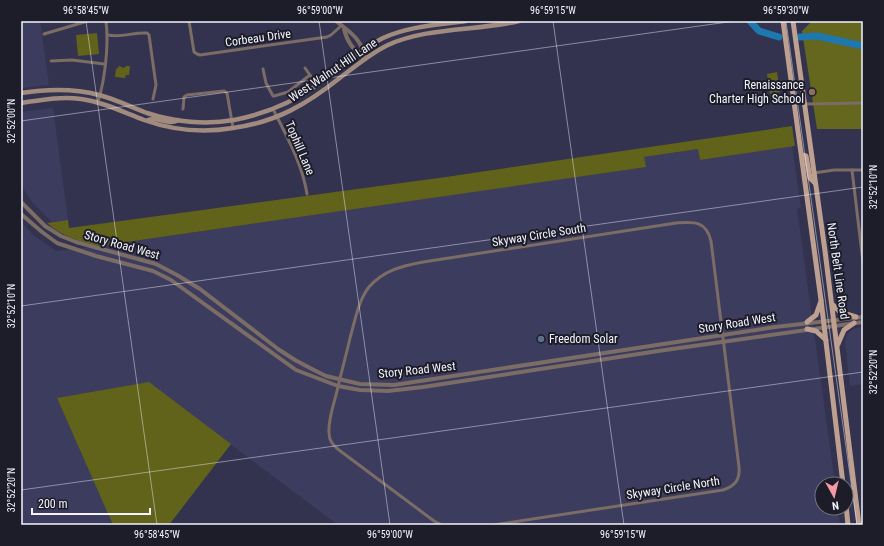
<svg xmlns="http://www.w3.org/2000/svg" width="884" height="546" font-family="'Roboto Condensed',sans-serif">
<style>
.built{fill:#3c3c5e}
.green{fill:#61631a}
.forest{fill:#65671e}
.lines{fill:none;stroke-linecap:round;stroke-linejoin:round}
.river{stroke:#1c78ae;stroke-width:7}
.minor{stroke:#7b6c65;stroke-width:3}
.tertiary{stroke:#7b6c65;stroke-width:4}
.secondary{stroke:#a18a7e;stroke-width:4.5}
.primary{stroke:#bea091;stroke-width:5}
.ticks{fill:none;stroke:#f3f3fe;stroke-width:1;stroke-opacity:0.45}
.education-dot{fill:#8d6e63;stroke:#1d1d29;stroke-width:1.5}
.service-dot{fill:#5c6f8a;stroke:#1d1d29;stroke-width:1.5}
.labels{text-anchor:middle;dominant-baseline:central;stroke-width:4;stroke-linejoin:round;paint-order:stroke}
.street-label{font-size:12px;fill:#f3f3fe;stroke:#1d1d29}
.poi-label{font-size:12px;fill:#f3f3fe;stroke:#1d1d29;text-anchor:end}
.neatline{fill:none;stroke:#f3f3fe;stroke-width:1.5}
.ticks-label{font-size:10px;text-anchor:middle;fill:#f3f3fe}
</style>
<rect width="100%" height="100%" fill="#34334f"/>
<!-- built -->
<g class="built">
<path d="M21 21H40L49 85 21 88Z"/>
<path d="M53 108 68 220 52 222 33 203 21 185V112Z"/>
<path d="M792 146 801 208 797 209 835 484H822V508H838L840 525H338L149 383 57 398 113 525H21V222L33 235 56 251 99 246 645 167 644 157 699 149 700 160Z"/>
<path d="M863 327V384L850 386 845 342 847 335 850 331 856 328Z"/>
</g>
<!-- green -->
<g class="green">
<path d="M97 33 99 54 78 56 76 35Z"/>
<path d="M119 66 124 68 126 66H130L129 75H126L125 78 115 77 116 69 118 68Z"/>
<path d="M777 72 780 92 770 94 767 74Z"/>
<path d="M792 126 795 146 700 160 698 149 644 157 646 167 99 246C81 242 61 236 47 223L68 220 69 228 446 177Z"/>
<path d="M149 382 231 444 169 525H113L57 398Z"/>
</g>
<!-- forest -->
<path class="forest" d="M812 21H863V129H817L802 31Z"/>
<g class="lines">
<!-- river -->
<g class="river">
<path d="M750 21 759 31 779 37"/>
<path d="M800 37 817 36 863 46"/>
</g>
<!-- minor -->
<g class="minor">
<path d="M189 21 194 52 197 54 200 55 327 37 331 35 341 26"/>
<path d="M44 34 88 21"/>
<path d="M108 35C121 38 134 32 147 33L149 35 156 85 153 99"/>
<path d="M51 61 72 60 104 64"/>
<path d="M305 68 317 85"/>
<path d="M263 69 266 83 273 96H274L288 92 310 75"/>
<path d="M98 102C105 79 109 45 106 21"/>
<path d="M805 104 863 103"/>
<path d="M183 109 184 97 187 95 224 91 227 93 233 128"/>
<path d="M273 109C287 137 302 163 307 194"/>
<path d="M852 170 863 262"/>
<path d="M814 173 834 170H863"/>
<path d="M442 525 434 521 339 450C333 445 329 441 329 433 328 419 334 404 337 391 341 373 346 356 350 338 355 321 358 301 369 287 384 270 402 266 423 262L676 223C693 222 706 220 711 241L739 467C740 480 735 486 723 490L493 525"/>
</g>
<!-- tertiary -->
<g class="tertiary">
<path d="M336 21C350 32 362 39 365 59"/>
<path d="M344 29C347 42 355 52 365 59"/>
<path d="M21 202 45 226 61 236 76 242 156 264 177 275 200 289 278 349 295 360 312 369 326 376 360 384 394 385 775 327 863 317"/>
<path d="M21 214 42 232 57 243 96 256 153 271 171 280 296 370 338 386 360 390 388 391 423 387 658 351 863 322"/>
</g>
<!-- secondary -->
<g class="secondary">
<path d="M21 93C47 89 73 88 99 95 115 99 131 107 147 113 174 122 206 125 234 120 264 114 292 103 317 85 339 69 359 50 383 38 409 26 438 25 466 21"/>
<path d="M21 103C41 100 61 96 81 99 103 102 123 112 144 120 172 130 203 133 233 128 277 122 307 104 341 77 356 66 371 53 388 45 427 27 477 31 519 21"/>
<path d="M148 120C158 116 168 126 178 120"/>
</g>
<!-- primary -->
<g class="primary">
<path d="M783 21 821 300 843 484"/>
<path d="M793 21 825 251 859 525"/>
<path d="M802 155 806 156 810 178 815 183"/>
<path d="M833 305 840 312 856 317"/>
<path d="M807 322 816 315 821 301"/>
<path d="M807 329 816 331 826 340"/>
<path d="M838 344 844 330 854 323"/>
<path d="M846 505 848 525"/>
</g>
</g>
<!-- ticks -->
<path class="ticks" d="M86 21 157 525M319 21 390 525M553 21 624 525M786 21 857 525M21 121 735 21M21 306 863 187M21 490 863 372"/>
<!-- markers -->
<circle class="education-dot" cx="812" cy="92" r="4"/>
<circle class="service-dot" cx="541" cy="339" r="4"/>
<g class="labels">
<!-- street labels -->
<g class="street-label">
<text transform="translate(258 38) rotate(-8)">Corbeau Drive</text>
<text transform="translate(333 70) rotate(-34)">West Walnut Hill Lane</text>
<text transform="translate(300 148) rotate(67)">Tophill Lane</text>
<text transform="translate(539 235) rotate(-9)">Skyway Circle South</text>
<text transform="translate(122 245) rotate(16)">Story Road West</text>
<text transform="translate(838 271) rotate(82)">North Belt Line Road</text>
<text transform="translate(737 323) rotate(-9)">Story Road West</text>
<text transform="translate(417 370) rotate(-6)">Story Road West</text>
<text transform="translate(673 488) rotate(-9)">Skyway Circle North</text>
</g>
<!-- poi labels -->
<g class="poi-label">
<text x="804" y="85">Renaissance<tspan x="804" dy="14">Charter High School</tspan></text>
<text x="549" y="339" text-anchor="start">Freedom Solar</text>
</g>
</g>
<!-- border -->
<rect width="884" height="546" fill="none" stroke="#1d1d29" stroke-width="44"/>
<!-- north arrow -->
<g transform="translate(834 496) rotate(172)"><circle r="19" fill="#1d1d29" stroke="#73737e"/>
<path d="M0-3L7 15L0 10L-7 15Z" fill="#f49aa5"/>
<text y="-6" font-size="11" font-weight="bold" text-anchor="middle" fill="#f3f3fe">N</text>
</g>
<!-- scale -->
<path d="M32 508v6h118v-6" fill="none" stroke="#f3f3fe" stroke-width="2"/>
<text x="38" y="508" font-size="12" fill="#f3f3fe" stroke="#1d1d29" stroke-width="3" paint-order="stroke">200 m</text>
<rect x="22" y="22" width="840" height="502" class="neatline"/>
<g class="ticks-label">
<text x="86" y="14">96°58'45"W</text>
<text x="320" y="14">96°59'00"W</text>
<text x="553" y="14">96°59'15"W</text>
<text x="786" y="14">96°59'30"W</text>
<text transform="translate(11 121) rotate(-90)" y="4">32°52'00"N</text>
<text transform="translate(873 187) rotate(-90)" y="4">32°52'10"N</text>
<text transform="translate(11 306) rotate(-90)" y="4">32°52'10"N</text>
<text transform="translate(873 372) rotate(-90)" y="4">32°52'20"N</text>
<text transform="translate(11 490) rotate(-90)" y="4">32°52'20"N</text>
<text x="157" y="538">96°58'45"W</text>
<text x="390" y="538">96°59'00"W</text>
<text x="623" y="538">96°59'15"W</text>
</g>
</svg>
